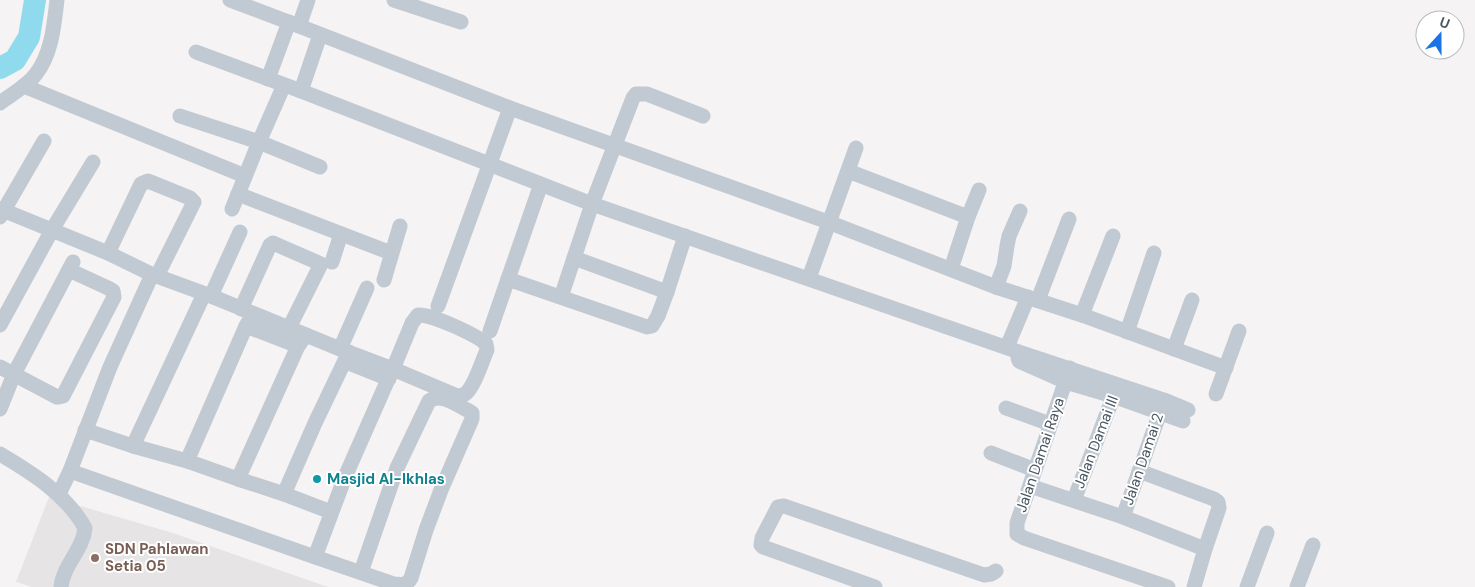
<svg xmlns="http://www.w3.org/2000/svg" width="1475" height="587" font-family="'DM Sans',sans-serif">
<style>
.education{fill:#e6e4e5}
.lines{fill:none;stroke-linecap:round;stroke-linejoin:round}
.river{stroke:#90daee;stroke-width:22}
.street{stroke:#c1cad2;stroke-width:15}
.culture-dot{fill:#0f9aa8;stroke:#fff;stroke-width:2}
.education-dot{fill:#8d6e63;stroke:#fff;stroke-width:2}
.labels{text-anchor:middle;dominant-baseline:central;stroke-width:4;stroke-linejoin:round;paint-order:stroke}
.street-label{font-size:15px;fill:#4a5661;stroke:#fff}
.culture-label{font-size:15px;font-weight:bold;fill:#0d838f;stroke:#fff;text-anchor:start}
.education-label{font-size:15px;font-weight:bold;fill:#785e54;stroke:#fff;text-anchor:start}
</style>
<rect width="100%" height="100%" fill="#f5f3f3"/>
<!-- education -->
<path class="education" d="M49 497 173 533 328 587H32L16 582Z"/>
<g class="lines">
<!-- river -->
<path class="river" d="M0 68 15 60 29 37 35 0"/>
<!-- street -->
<g class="street">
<path d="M230 0 299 26 510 108 828 222 996 287 1082 315 1226 368"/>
<path d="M394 0 461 22"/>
<path d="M299 26 308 0"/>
<path d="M196 52 301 91 592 204 1019 352 1164 400 1188 410"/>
<path d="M268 79 289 22"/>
<path d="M24 86 245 176"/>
<path d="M301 91 320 35"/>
<path d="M0 103C12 94 27 86 36 74 52 53 54 25 57 0"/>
<path d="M180 116 259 142 320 167"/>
<path d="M848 171 968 217"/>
<path d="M238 194 391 253"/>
<path d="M0 209 108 253 151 274 211 296 340 349 393 369 457 396C460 396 462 396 465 394 474 388 482 361 487 350L486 344C477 335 431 314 418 315L412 323 393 369 390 375 345 477 315 557 70 471"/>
<path d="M232 209 259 142 284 85"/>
<path d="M0 217 44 141"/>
<path d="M108 253 141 184 148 181 190 198 194 202 157 276"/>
<path d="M574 258 667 292"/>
<path d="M332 262 341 234"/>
<path d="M951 269 968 217 979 190"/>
<path d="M809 278 856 148"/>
<path d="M508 279 647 327 652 326 658 316 667 292 685 236"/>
<path d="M384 280 400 226"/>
<path d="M996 287 1004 266 1007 246 1009 236 1020 211"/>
<path d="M211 296 240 232"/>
<path d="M561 297 592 204 633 98 636 94H647L703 116"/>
<path d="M1038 300 1069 219"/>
<path d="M438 306 510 108"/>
<path d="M241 309 270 245 273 243 321 264 289 328"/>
<path d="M1082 315 1113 236"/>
<path d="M0 325 52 230 93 162"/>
<path d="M246 326 298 346"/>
<path d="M490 331 541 184"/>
<path d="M1127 332 1154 253"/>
<path d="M1007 347 1028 297"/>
<path d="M340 349 367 288"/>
<path d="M1174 349 1192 300"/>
<path d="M1018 358 1019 361 1023 363 1066 382 1113 396 1183 421"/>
<path d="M349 363 389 379"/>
<path d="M0 367 57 397 63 396 114 297 113 291 108 288 69 270"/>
<path d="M1070 368 1017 523V534L1024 538 1168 587"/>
<path d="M1216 394 1239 331"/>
<path d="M1006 408 1050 424"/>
<path d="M0 409 14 374 73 262"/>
<path d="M85 430 133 446 187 461 238 479 284 494 331 512"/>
<path d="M133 446 204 294"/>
<path d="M991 453 1035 470"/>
<path d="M0 454C32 473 66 494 85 528 83 550 63 565 61 587"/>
<path d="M187 461 246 326 253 314"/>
<path d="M1139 471 1214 499 1218 502 1219 508 1205 549 1194 587"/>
<path d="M238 479 298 346 306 335"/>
<path d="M1030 486 1123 517 1205 549"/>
<path d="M59 494 70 471 110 367 150 279 151 274"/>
<path d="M284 494 315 423 349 352"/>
<path d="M1074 500 1117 387"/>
<path d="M1123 517 1163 404"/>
<path d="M315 557 394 584C403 585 407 585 411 578L426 530 441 490 472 419V413L469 411C457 405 441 392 429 401L397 468 361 572"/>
<path d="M875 587 763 547 761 545 762 538 778 507 784 506 984 575 991 574 996 571"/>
<path d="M1247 587 1267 533"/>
<path d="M1297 587 1313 545"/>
</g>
</g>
<!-- markers -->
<circle class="culture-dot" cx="317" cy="479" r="5"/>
<circle class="education-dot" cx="95" cy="558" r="5"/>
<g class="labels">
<!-- street labels -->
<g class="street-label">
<text transform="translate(1096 442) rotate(-69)">Jalan Damai III</text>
<text transform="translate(1040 455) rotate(-71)">Jalan Damai Raya</text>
<text transform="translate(1143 459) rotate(-71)">Jalan Damai 2</text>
</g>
<!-- culture labels -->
<g class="culture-label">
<text x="327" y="479">Masjid Al-Ikhlas</text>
</g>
<!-- education labels -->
<g class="education-label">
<text x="105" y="549">SDN Pahlawan<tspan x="105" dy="17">Setia 05</tspan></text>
</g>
</g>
<!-- north arrow -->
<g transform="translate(1440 35) rotate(21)"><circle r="24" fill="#ffffff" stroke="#b7bbc0"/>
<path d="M0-4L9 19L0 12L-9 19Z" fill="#1a73e8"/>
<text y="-8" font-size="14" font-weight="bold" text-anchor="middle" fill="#4a5661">U</text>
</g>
</svg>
